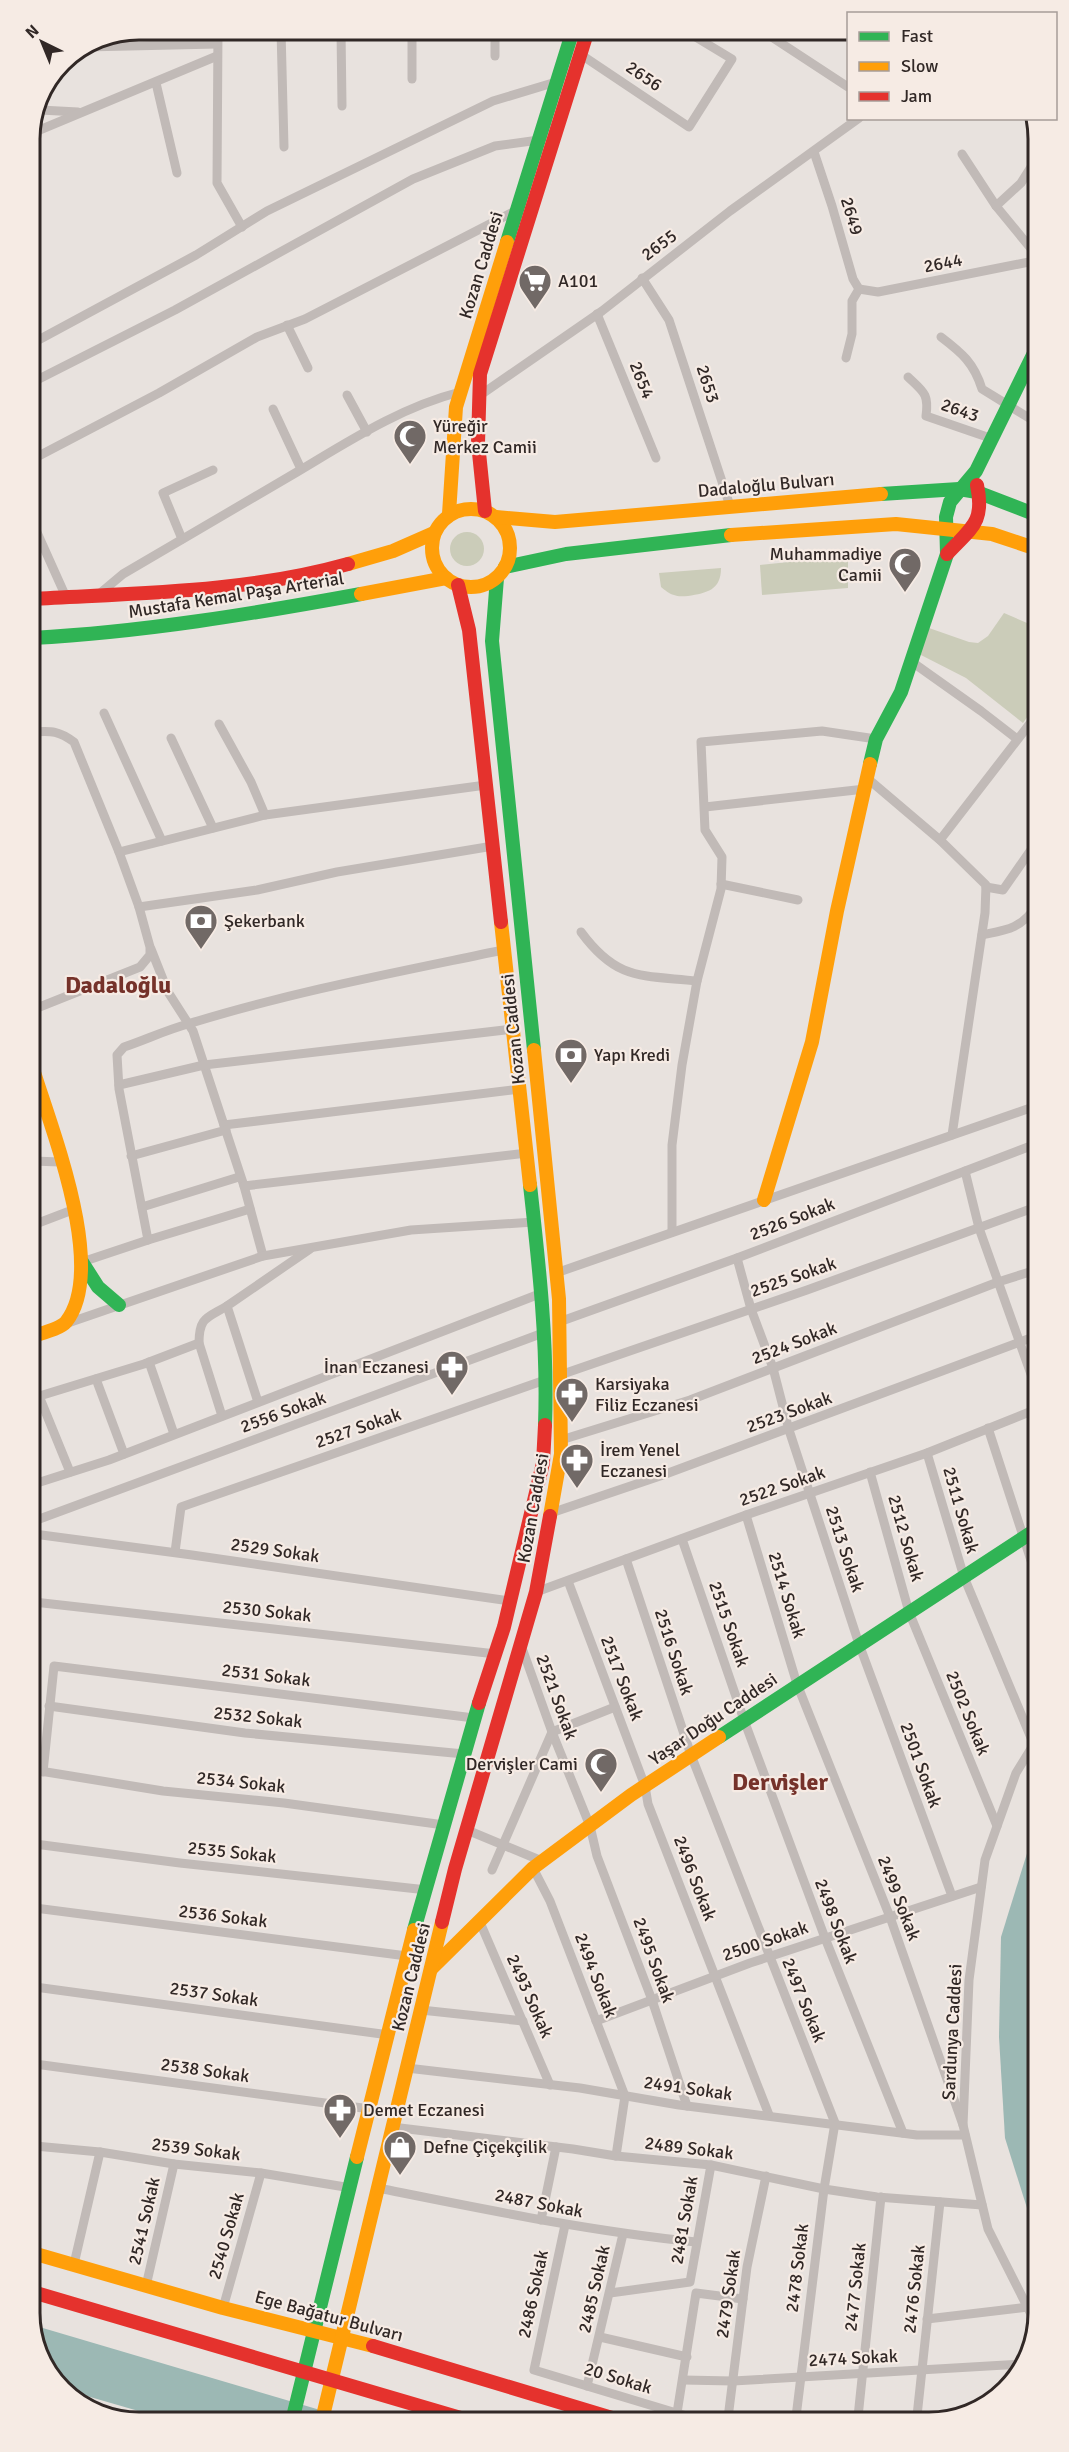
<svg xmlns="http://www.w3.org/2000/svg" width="1069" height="2452" font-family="Signika,sans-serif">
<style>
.green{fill:#cbccb9}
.water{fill:#9cb8b4}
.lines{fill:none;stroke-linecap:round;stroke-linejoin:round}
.street{stroke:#c1bab7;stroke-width:9}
.fast{stroke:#30b455;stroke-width:14}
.slow{stroke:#ff9f0a;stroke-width:14}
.jam{stroke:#e5322d;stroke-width:14}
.labels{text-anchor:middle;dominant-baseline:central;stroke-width:4.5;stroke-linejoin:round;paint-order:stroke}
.street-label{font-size:18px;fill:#312826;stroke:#f6ebe4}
.poi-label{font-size:18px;fill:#312826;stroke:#f6ebe4;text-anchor:start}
.district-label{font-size:24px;font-weight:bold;fill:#75322a;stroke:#f6ebe4}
.rim{fill:none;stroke:#312826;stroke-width:3}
</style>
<rect width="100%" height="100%" fill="#e8e2de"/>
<!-- green -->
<g class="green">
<circle cx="467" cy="549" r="17"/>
<path d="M848 556V588L762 595 760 565Z"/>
<path d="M721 568C721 590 707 593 688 596 684 596 678 597 674 595 669 594 665 590 661 587L659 573Z"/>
<path d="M1004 613 1034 626 1035 706 1023 723 966 678 919 654 929 628 969 642 978 643 988 636Z"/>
</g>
<!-- water -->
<g class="water">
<path d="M1038 1818 1039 2237V2238L1032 2224 1005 2138 999 2037 1001 1937Z"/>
<path d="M36 2326 354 2420 173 2421 66 2390 36 2348Z"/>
</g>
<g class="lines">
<!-- street -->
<g class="street">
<path d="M218 30 217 183 242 227"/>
<path d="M281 30 284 147"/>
<path d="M341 30 342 106"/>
<path d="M495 30V56"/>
<path d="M761 30 848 87"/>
<path d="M85 47 217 44"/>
<path d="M580 54 689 127 732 59 684 30"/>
<path d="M412 79V30"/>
<path d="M156 83 177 173"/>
<path d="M40 110 78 112"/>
<path d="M30 134 217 56"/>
<path d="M814 152 832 206 853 279 859 289"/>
<path d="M962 154 996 206 1033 251"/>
<path d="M996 206 1021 183 1033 164"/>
<path d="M642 278 669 320 730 506"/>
<path d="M859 289 878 292 1034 261"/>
<path d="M597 314 656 458"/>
<path d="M287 325 308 368"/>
<path d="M941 337C962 353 974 363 982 389L1034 421"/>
<path d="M31 344 196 255 267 211 493 101 556 82"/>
<path d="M846 358 852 334V301L859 289"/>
<path d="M908 377C924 392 929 394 926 416L993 439"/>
<path d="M31 383 175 310 413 179 495 146 539 140"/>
<path d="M347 395 367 432"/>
<path d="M479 396 602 311 730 211 859 118"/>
<path d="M273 409 301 469"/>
<path d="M31 460 159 393 257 337 305 319 517 210"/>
<path d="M31 519 66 597"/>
<path d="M182 539 163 493 213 470"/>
<path d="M98 595 123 574C181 540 239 506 297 472 349 441 401 407 460 392"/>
<path d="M912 662 981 711 1017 739"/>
<path d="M104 713 162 841"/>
<path d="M219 724 251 782 265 815"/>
<path d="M32 732C51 731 58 730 74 742L119 852 139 907 150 947V955L140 967 32 1010"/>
<path d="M171 738 213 828"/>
<path d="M867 778 940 840 986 885 985 913 952 1135"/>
<path d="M705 807 865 789"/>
<path d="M940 840 1035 717"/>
<path d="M119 852 265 815 486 785"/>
<path d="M721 884 798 900"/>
<path d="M986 887 1003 890 1035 844"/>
<path d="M139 907 257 890 337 872 493 846"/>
<path d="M581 932C617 981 641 975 697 981"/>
<path d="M982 935C1006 930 1020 929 1035 908"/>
<path d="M151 949 168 992 193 1031 244 1186 263 1256"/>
<path d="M119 1085 204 1065 513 1029"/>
<path d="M224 1125 520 1089"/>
<path d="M131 1156 226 1130"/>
<path d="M33 1161 60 1162"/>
<path d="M965 1171 979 1228 1037 1391"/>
<path d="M244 1186 527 1153"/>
<path d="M142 1207 239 1177"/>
<path d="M250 1209 148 1240 119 1089 117 1055 124 1047C145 1040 166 1030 188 1024 291 992 398 972 503 950"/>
<path d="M33 1225 75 1209"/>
<path d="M672 1232V1145L682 1065 697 981 721 889 722 857 705 830 701 742 822 731 876 739"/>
<path d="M737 1258 751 1309 773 1368 789 1430 859 1644 952 1896"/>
<path d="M82 1262 148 1240"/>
<path d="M556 1273 1036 1106"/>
<path d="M559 1322 737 1258 1036 1144"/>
<path d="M65 1324 263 1256 411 1230 534 1222"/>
<path d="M199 1343C199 1317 207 1318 227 1306"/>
<path d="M149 1362 174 1434"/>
<path d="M560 1375 807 1290 1036 1207"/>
<path d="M96 1379 124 1454"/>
<path d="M39 1396 70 1472"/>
<path d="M33 1398 144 1364 199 1343 222 1416"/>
<path d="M258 1402 227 1306 310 1249"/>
<path d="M988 1428 1037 1579"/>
<path d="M561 1440 690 1400 998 1282 1036 1270"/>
<path d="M927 1453 964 1577 1034 1745"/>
<path d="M870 1472 909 1612 997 1826"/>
<path d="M34 1484 109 1460 542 1293"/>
<path d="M551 1513 663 1475 1036 1336"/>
<path d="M746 1515 797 1684 890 1917 963 2125"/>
<path d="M34 1521 543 1333"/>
<path d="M34 1534 192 1555 510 1601"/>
<path d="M682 1539 744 1720 825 1938 903 2133"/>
<path d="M175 1552 181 1507 545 1380"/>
<path d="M626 1559 691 1755 835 2123 824 2189 796 2417"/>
<path d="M568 1581 645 1786 648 1804 769 2115"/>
<path d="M536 1592 746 1515 927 1453 1037 1409"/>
<path d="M34 1602 496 1654"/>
<path d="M522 1648 552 1732 590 1826 597 1856 652 2000 687 2106"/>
<path d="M49 1706 245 1733 464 1754"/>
<path d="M34 1770 163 1791 284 1803 444 1825"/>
<path d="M43 1772 54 1666 474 1718"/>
<path d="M467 1830 542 1861"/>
<path d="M35 1844 180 1863 427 1890"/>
<path d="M533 1868 550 1901 625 2096 616 2156"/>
<path d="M492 1870 552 1732 615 1707"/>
<path d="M35 1908 407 1956"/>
<path d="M479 1920 550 2085"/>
<path d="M35 1987 389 2035"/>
<path d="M421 2010 523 2021"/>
<path d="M596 2021 750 1963 981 1887"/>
<path d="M35 2064 370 2109"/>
<path d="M407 2068 580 2088 679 2105 917 2135H965"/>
<path d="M392 2127 573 2149 616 2156 711 2165 824 2189 877 2197 982 2205"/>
<path d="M35 2146 100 2152 174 2164 261 2173 351 2188"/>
<path d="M378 2188C483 2209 588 2231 696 2242"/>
<path d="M541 2220 556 2147"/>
<path d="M565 2225 534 2370 693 2418"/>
<path d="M74 2264 100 2152"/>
<path d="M146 2286 174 2164"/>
<path d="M610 2293 690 2282 711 2165"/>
<path d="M223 2308 261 2173"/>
<path d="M927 2319 1028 2307"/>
<path d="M1036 2324 988 2229 963 2125 969 1980 985 1860 1016 1773 1037 1739"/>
<path d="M600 2337 687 2357"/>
<path d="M683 2380 733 2381 1023 2364"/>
<path d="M587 2386 623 2234"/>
<path d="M90 2406 147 2422"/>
<path d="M677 2413 696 2293 743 2299"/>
<path d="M917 2416 940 2202"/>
<path d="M960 2416 966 2415"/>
<path d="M858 2417 881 2197"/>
<path d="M728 2418 747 2267 766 2176"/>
</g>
<!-- fast -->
<g class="fast">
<path d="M507 242 573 30"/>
<path d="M881 494 959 489 977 492 1034 514"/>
<path d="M505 567 566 554 731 535"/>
<path d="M497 578 492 641 534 1050"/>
<path d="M32 638C143 632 252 614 361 594"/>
<path d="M870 764 876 739 901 692 947 554 946 517 950 502 976 471 1034 353"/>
<path d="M530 1185C539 1265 548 1345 545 1425"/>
<path d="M82 1262 98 1287 119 1305"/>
<path d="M719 1737 1037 1529"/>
<path d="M414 1930 479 1703"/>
<path d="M292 2421 357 2157"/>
</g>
<!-- slow -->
<g class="slow">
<circle cx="471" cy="548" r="39"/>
<path d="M449 514 456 407 507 242"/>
<path d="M496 517 555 522 881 494"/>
<path d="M731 535 896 524 992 534 1034 548"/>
<path d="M348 564 393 551 434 533"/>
<path d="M361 594 446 578"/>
<path d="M501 922 530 1185"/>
<path d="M534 1050 559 1299 561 1454 550 1516"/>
<path d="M33 1069C51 1128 108 1269 66 1322 60 1329 42 1333 33 1336"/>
<path d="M764 1200 812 1042 837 911 870 764"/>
<path d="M431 1969 533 1868 631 1795 719 1737"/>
<path d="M357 2157 414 1930"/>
<path d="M36 2254 223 2308 373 2346"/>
<path d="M322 2420 442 1922"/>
</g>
<!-- jam -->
<g class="jam">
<path d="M485 511 478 443 480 374 588 30"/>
<path d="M947 554C971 528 985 523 977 485"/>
<path d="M458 585 469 630 501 922"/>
<path d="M31 599C136 593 245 593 348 564"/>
<path d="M479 1703 504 1627 543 1463 545 1425"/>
<path d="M442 1922 455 1869 536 1592 550 1516"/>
<path d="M36 2293 464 2419"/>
<path d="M373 2346 612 2418"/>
</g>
</g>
<!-- icons -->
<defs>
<symbol id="supermarket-pin" viewBox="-11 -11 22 30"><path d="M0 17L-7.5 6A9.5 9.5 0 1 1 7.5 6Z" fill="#716966" stroke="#f6ebe4"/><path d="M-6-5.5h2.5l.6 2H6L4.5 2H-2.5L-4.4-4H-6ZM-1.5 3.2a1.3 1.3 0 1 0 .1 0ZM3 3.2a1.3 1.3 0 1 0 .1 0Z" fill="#fff"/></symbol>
<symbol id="mosque-pin" viewBox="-11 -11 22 30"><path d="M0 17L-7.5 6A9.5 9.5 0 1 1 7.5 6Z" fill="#716966" stroke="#f6ebe4"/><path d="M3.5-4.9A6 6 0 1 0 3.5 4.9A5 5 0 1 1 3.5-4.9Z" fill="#fff"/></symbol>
<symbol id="bank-pin" viewBox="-11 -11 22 30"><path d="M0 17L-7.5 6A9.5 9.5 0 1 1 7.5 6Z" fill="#716966" stroke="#f6ebe4"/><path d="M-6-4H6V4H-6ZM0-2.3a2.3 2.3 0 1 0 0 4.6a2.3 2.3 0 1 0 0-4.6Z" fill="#fff"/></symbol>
<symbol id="pharmacy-pin" viewBox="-11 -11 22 30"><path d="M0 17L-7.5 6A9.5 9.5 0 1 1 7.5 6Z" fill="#716966" stroke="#f6ebe4"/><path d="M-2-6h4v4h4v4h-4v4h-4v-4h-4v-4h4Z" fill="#fff"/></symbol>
<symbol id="shop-pin" viewBox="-11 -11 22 30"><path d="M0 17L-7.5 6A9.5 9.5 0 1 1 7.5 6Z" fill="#716966" stroke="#f6ebe4"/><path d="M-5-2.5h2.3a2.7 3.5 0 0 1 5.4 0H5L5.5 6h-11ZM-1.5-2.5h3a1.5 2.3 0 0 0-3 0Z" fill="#fff"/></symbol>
</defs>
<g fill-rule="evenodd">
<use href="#supermarket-pin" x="516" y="262" width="38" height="52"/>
<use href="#mosque-pin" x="391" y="417" width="38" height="52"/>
<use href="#mosque-pin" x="886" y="545" width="38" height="52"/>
<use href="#bank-pin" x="182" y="902" width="38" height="52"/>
<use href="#bank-pin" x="552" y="1036" width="38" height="52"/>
<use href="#pharmacy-pin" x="433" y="1348" width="38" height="52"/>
<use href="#pharmacy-pin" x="553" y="1375" width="38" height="52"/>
<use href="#pharmacy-pin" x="558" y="1441" width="38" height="52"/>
<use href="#mosque-pin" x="582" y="1745" width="38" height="52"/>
<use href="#pharmacy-pin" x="321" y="2091" width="38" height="52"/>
<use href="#shop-pin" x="381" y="2128" width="38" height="52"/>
</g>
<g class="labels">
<!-- street labels -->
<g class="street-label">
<text transform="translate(644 76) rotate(34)">2656</text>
<text transform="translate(852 216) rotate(73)">2649</text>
<text transform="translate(659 245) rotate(-37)">2655</text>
<text transform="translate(943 263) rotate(-11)">2644</text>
<text transform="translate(481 265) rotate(-73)">Kozan Caddesi</text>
<text transform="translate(642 380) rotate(68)">2654</text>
<text transform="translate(708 384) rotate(72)">2653</text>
<text transform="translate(960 410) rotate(19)">2643</text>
<text transform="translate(766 485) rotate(-5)">Dadaloğlu Bulvarı</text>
<text transform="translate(236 595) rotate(-9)">Mustafa Kemal Paşa Arterial</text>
<text transform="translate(513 1029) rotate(-96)">Kozan Caddesi</text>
<text transform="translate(792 1219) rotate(-21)">2526 Sokak</text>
<text transform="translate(793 1277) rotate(-19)">2525 Sokak</text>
<text transform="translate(794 1343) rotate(-21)">2524 Sokak</text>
<text transform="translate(283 1412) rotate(-20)">2556 Sokak</text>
<text transform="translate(789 1412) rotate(-20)">2523 Sokak</text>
<text transform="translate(358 1428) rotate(-19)">2527 Sokak</text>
<text transform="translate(782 1486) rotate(-19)">2522 Sokak</text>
<text transform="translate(533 1508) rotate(-80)">Kozan Caddesi</text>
<text transform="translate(961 1510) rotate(74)">2511 Sokak</text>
<text transform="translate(906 1538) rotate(74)">2512 Sokak</text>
<text transform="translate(845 1549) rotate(72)">2513 Sokak</text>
<text transform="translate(275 1550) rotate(8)">2529 Sokak</text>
<text transform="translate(787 1595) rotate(73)">2514 Sokak</text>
<text transform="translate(267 1611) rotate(6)">2530 Sokak</text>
<text transform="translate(729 1624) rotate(71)">2515 Sokak</text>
<text transform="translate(674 1652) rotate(72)">2516 Sokak</text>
<text transform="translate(266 1675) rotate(7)">2531 Sokak</text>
<text transform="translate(622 1678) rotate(69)">2517 Sokak</text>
<text transform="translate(557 1697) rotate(70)">2521 Sokak</text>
<text transform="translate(968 1713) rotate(68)">2502 Sokak</text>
<text transform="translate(258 1717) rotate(6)">2532 Sokak</text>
<text transform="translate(713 1719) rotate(-34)">Yaşar Doğu Caddesi</text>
<text transform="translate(921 1765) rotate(70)">2501 Sokak</text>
<text transform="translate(241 1782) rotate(6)">2534 Sokak</text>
<text transform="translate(232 1852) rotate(6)">2535 Sokak</text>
<text transform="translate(695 1878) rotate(69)">2496 Sokak</text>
<text transform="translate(899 1898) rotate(69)">2499 Sokak</text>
<text transform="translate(223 1916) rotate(7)">2536 Sokak</text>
<text transform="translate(836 1921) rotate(69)">2498 Sokak</text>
<text transform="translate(765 1941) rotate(-19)">2500 Sokak</text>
<text transform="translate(654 1960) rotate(70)">2495 Sokak</text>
<text transform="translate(596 1975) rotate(69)">2494 Sokak</text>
<text transform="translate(411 1977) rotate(-76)">Kozan Caddesi</text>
<text transform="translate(214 1994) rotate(8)">2537 Sokak</text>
<text transform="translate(530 1996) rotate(66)">2493 Sokak</text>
<text transform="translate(804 2000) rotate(68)">2497 Sokak</text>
<text transform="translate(952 2032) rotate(-87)">Sardunya Caddesi</text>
<text transform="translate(205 2070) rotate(8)">2538 Sokak</text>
<text transform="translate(688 2088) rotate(8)">2491 Sokak</text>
<text transform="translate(689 2148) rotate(7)">2489 Sokak</text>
<text transform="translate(196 2149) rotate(7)">2539 Sokak</text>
<text transform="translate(539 2203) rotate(11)">2487 Sokak</text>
<text transform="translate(684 2220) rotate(-80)">2481 Sokak</text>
<text transform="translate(144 2221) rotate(-77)">2541 Sokak</text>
<text transform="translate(226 2236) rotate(-74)">2540 Sokak</text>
<text transform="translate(797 2268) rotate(-83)">2478 Sokak</text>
<text transform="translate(855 2287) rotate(-84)">2477 Sokak</text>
<text transform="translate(594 2289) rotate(-77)">2485 Sokak</text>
<text transform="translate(914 2289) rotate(-84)">2476 Sokak</text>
<text transform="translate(533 2294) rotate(-78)">2486 Sokak</text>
<text transform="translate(728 2294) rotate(-82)">2479 Sokak</text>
<text transform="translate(329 2316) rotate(15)">Ege Bağatur Bulvarı</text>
<text transform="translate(853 2358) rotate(-3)">2474 Sokak</text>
<text transform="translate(618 2378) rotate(17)">20 Sokak</text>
</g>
<!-- poi labels -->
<g class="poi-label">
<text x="558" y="281">A101</text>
<text x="433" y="426">Yüreğir<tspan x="433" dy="21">Merkez Camii</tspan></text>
<text x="882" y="554" text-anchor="end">Muhammadiye<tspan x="882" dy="21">Camii</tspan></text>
<text x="224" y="921">Şekerbank</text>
<text x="594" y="1055">Yapı Kredi</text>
<text x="429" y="1367" text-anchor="end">İnan Eczanesi</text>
<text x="595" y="1384">Karsiyaka<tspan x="595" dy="21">Filiz Eczanesi</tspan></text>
<text x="600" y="1450">İrem Yenel<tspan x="600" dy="21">Eczanesi</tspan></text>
<text x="578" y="1764" text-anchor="end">Dervişler Cami</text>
<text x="363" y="2110">Demet Eczanesi</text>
<text x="423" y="2147">Defne Çiçekçilik</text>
</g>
<!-- district labels -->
<g class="district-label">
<text x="118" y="985">Dadaloğlu</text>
<text x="780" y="1782">Dervişler</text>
</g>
</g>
<!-- crop -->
<path d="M0 0H1069V2452H0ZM139 40H929A99 99 0 0 1 1028 139V2313A99 99 0 0 1 929 2412H139A99 99 0 0 1 40 2313V139A99 99 0 0 1 139 40Z" fill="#f6ebe4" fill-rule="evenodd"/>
<path class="rim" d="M139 40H929A99 99 0 0 1 1028 139V2313A99 99 0 0 1 929 2412H139A99 99 0 0 1 40 2313V139A99 99 0 0 1 139 40Z"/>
<!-- legend -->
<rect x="847" y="12" width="210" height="108" fill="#f6ebe4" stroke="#a79d98" stroke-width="1.5"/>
<rect x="859" y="32" width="30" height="9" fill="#30b455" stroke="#a79d98" stroke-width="1.5"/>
<text x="901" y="42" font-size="18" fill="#312826">Fast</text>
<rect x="859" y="62" width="30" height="9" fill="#ff9f0a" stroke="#a79d98" stroke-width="1.5"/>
<text x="901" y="72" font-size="18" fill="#312826">Slow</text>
<rect x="859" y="92" width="30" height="9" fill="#e5322d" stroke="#a79d98" stroke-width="1.5"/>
<text x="901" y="102" font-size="18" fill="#312826">Jam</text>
<!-- north arrow -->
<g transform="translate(42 42) rotate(317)" stroke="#f6ebe4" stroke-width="4.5" paint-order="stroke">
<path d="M0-4.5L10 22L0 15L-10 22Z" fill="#312826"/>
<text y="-9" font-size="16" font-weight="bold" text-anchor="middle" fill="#312826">N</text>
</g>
</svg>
